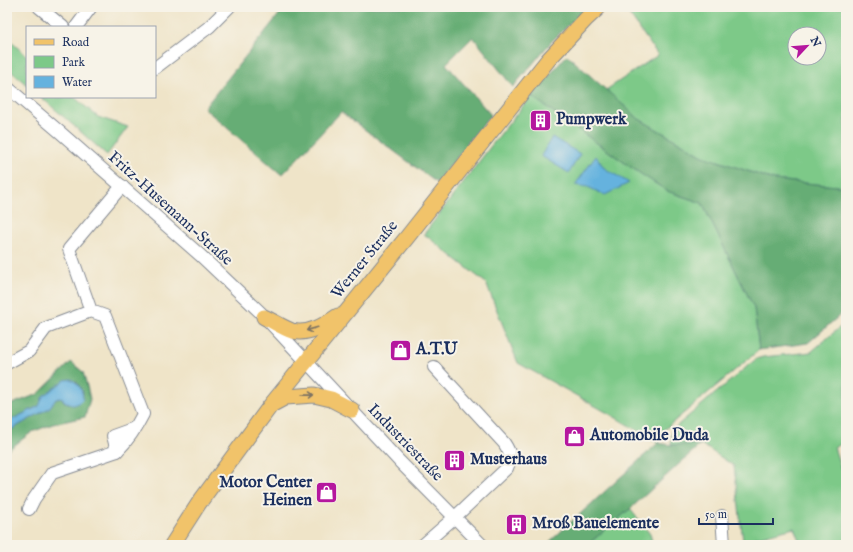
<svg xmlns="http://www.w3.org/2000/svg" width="853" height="552" font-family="'IM FELL English',serif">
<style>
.green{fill:#7dc988;stroke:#4c7c73;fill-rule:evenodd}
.forest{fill:#66ad74;stroke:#406e69}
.water{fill:#65b2de;stroke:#40709e}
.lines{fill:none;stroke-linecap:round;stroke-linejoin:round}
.minor-casing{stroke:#858a93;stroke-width:14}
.major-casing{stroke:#858a93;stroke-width:17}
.minor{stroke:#fff;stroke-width:12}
.major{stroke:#f1c36a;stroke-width:15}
.oneway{stroke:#7b7263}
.labels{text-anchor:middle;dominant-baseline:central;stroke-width:4;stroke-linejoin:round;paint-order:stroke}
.poi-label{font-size:16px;font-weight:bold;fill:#1b2f5e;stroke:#f7f3e8;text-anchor:start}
.street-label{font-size:16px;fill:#1b2f5e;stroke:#f7f3e8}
</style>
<rect width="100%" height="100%" fill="#f7f3e8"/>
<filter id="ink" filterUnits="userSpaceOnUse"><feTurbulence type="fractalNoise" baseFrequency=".025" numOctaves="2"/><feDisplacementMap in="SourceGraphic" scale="8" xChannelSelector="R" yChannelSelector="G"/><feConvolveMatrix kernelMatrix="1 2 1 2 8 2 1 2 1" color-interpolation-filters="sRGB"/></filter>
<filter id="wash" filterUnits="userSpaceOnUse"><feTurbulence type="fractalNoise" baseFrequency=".012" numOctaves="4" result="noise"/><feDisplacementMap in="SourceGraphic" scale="16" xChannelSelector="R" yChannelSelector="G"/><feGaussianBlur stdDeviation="0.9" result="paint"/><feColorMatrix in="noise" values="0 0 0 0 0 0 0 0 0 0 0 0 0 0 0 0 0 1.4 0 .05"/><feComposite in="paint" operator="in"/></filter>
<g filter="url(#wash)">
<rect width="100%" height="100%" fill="#efe4c8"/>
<!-- green -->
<g class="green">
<path d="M624 7H846V187L774 180 703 156 639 119 606 90 658 55ZM795 34H819V58H795Z"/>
<path d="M7 38 27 56V85L7 68Z"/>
<path d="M531 96 632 168 667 191 702 203 754 308 759 350 665 429 658 443 613 416 518 363 486 283 424 234 491 146Z"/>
<path d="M41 97H74L98 117 128 127 107 155Z"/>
<path d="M846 322V429H845L846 432V442L834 447 841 469 846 468V545H801L794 528 743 541 734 466 701 444 671 445 672 432 679 424 756 359 763 357 811 352Z"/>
<path d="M630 509 650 534 653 545H587Z"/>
</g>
<!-- forest -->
<g class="forest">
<path d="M285 7H588L552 41 513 87 473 37 446 64 491 115 437 183 341 112 282 175 204 108Z"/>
<path d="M567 55 639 119 703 156 774 180 846 187V310L808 343 759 350 754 308 702 203 667 191 632 168 531 96Z"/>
<path d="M71 362 83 372 87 386 90 399 85 417 53 424 32 432 7 451V432L49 408 56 399 61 398 67 404 79 403 82 399 83 392 76 381 39 406 7 422V406L38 394Z"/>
<path d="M658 443 671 445 701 444 630 509 587 545H546Z"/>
</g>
<!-- water -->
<g class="water">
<path d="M552 137 580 154 569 173 541 156Z"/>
<path d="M596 156 604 168 629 183 605 195 588 187 575 185Z"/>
<path d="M71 379C79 383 83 391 83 399 73 409 70 405 61 398L56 399 49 408 7 432V422L39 406 43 396 65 380Z"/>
</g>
</g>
<g filter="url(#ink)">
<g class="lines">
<defs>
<g id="minor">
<path d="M39 7 63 27"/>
<path d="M76 27 91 7"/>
<path d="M155 68 209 27 229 7"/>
<path d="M7 87 61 133 200 255 260 312 400 462 482 545"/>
<path d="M91 311 69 249 122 186"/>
<path d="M7 363 29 351 46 328 91 311"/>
<path d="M117 451 113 436 135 428"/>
<path d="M29 509 34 499 52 473 117 451C128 440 136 428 143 414L105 316 91 311"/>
<path d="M722 516 724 545"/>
<path d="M423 545 455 517 507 468C512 457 510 452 504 443L434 367"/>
</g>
<g id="major">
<path d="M264 317C273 321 283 328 292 331 309 335 325 325 338 316"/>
<path d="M273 404 286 397 314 395 331 399 352 410"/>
<path d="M172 545 199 503 271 405 408 236 476 150 548 60 586 19 599 7"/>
</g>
</defs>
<!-- minor casing -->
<use href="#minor" class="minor-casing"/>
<!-- major casing -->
<use href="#major" class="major-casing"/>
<!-- minor -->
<use href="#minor" class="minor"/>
<!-- major -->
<use href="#major" class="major"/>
</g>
<!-- one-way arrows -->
<defs><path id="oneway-shaft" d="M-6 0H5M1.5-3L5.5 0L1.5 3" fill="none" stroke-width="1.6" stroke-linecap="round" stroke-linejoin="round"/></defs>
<g class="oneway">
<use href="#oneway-shaft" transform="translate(312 329) rotate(164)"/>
<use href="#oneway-shaft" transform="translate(308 395) rotate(-1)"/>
</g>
</g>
<!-- icons -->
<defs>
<symbol id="building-square" viewBox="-11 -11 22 22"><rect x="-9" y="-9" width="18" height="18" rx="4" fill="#b5179e" stroke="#f7f3e8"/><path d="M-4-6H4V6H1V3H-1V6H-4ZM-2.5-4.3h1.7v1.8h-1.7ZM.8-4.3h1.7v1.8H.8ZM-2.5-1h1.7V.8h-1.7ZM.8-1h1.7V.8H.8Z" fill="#fff"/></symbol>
<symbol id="shop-square" viewBox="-11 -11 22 22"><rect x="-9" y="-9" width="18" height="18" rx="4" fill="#b5179e" stroke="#f7f3e8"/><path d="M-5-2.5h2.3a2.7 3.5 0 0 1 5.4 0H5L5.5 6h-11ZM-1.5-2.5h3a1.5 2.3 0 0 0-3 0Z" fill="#fff"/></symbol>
</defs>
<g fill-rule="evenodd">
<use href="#building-square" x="528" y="108" width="25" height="25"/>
<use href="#shop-square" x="388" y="338" width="25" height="25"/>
<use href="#shop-square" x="562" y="424" width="25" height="25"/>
<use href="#building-square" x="442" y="448" width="25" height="25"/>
<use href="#shop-square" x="314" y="480" width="25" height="25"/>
<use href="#building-square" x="504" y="512" width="25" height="25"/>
</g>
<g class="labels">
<!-- poi labels -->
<g class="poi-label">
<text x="556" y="120">Pumpwerk</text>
<text x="416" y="350">A.T.U</text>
<text x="590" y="436">Automobile Duda</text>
<text x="470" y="460">Musterhaus</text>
<text x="312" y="483" text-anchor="end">Motor Center<tspan x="312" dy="18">Heinen</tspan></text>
<text x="532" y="524">Mroß Bauelemente</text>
</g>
<!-- street labels -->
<g class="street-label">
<text transform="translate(170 209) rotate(42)">Fritz-Husemann-Straße</text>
<text transform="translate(365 260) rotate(-51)">Werner Straße</text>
<text transform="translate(405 443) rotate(46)">Industriestraße</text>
</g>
</g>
<!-- margin -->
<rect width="853" height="552" fill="none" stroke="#f7f3e8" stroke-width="24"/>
<!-- legend -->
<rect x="26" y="26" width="130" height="72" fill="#f7f3e8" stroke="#9fa5b1"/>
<rect x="34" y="39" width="20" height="6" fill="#f1c36a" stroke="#9fa5b1"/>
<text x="62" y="46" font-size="12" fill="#1b2f5e">Road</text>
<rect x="34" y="56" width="20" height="12" fill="#7dc988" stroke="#9fa5b1"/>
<text x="62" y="66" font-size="12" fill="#1b2f5e">Park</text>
<rect x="34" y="76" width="20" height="12" fill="#65b2de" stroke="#9fa5b1"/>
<text x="62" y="86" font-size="12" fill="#1b2f5e">Water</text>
<!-- north arrow -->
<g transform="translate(807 46) rotate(64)"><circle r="19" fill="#f7f3e8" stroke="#9fa5b1"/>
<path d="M0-3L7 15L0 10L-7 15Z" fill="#b5179e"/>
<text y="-6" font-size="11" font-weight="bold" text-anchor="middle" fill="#1b2f5e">N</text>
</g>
<!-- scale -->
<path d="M699 518v6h74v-6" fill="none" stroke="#1b2f5e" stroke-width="2"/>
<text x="705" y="518" font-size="12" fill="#1b2f5e" stroke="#f7f3e8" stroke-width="3" paint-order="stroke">50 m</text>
</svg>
